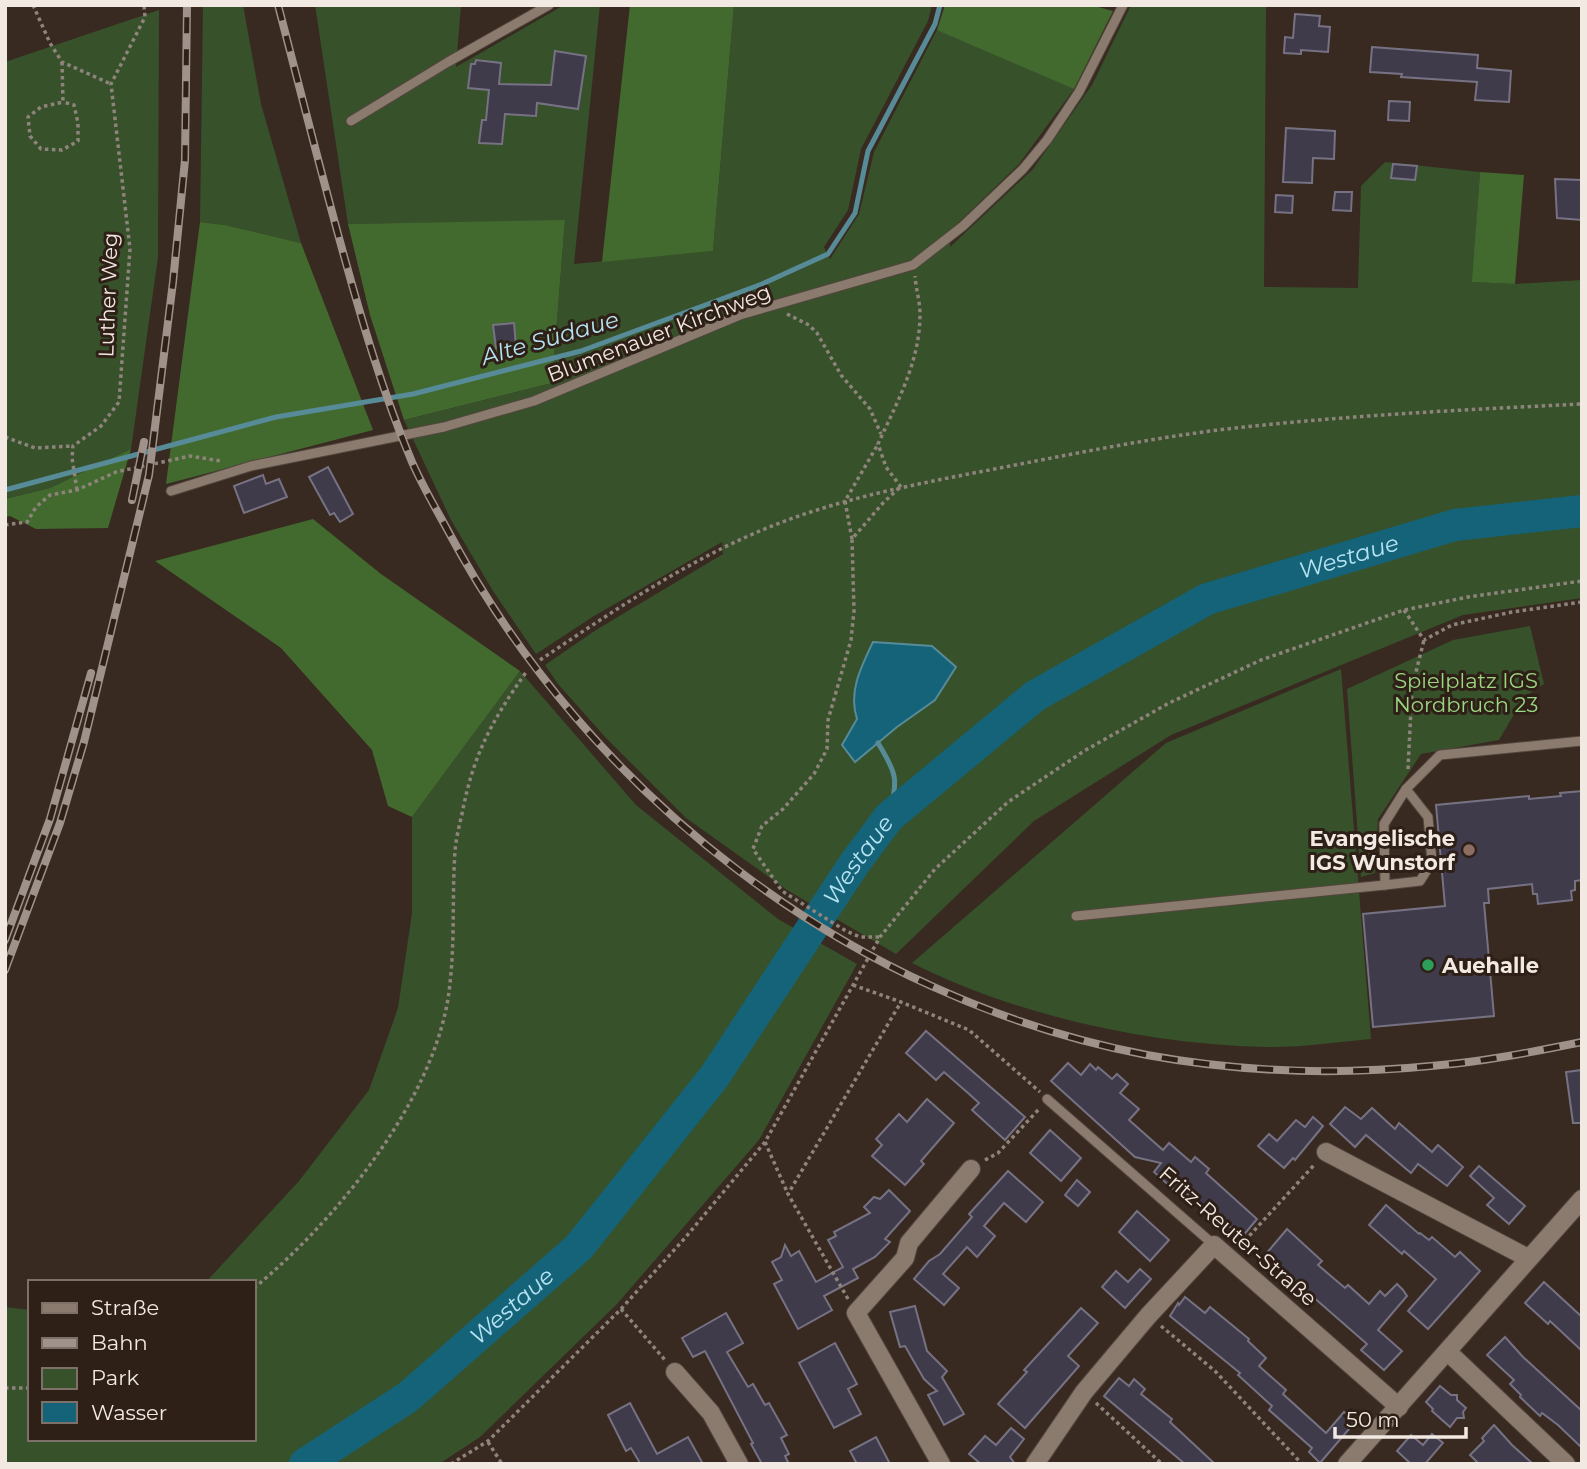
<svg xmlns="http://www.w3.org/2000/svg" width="1587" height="1469" font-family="Montserrat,sans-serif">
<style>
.green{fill:#37512b}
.forest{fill:#426a2f}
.water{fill:#156379;stroke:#578b98;stroke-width:2}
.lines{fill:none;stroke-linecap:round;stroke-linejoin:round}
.stream{stroke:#578b98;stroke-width:5}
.river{stroke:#156379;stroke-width:32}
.building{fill:#3f3b4b;stroke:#767284;stroke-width:2}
.service-casing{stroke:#52463d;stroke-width:11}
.minor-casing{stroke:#52463d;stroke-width:20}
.path{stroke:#8f847b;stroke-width:3.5;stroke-dasharray:3.5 3.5;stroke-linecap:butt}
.service{stroke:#8b7a6e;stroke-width:9}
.minor{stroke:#8b7a6e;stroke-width:18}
.rail-casing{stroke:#9e928a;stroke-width:8}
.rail{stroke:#2e2016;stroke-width:5;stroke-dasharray:16;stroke-linecap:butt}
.education-dot{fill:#8d6e63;stroke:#2e2016;stroke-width:2.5}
.leisure-dot{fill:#2e9e5b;stroke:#2e2016;stroke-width:2.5}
.labels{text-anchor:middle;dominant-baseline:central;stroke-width:6;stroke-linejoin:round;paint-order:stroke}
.street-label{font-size:21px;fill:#f2e9e2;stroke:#2e2016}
.park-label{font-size:21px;fill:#9bd682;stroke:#2e2016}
.poi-label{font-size:21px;font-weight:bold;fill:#f2e9e2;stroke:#2e2016;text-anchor:end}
.water-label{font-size:23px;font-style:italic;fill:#b6e3f3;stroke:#2e2016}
</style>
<rect width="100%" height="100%" fill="#382a20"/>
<!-- green -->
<g class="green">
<path d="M203 5H243L261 104 301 243 225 225 200 222Z"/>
<path d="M315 5H461L456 67 564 5H600L574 264 713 251 734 5H932L928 21 861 149 848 210 824 247 830 259 859 214 874 152 939 26 1074 89 1019 164 951 230 950 247 1033 169 1092 85 1131 5H1266L1264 287 1358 288 1361 186 1385 162 1480 172 1473 282 1515 284 1582 280V598L1463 615 1171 735 1034 821 896 954 787 890 686 818 606 738 558 684 545 665 596 630 723 554 722 542 594 616 536 654 493 591 451 520 404 420 552 383 565 221 348 224Z"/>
<path d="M159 10 158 257 131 449 50 488 5 499V62Z"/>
<path d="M1530 626 1544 684 1524 697 1499 740 1421 754 1378 819 1375 873 1361 877 1347 689 1453 640Z"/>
<path d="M1341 669 1371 1039C1336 1042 1299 1048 1264 1047 1148 1044 1017 1016 912 963L1166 743Z"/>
<path d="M520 671 636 805 778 919 857 964 759 1140 617 1304 480 1437 439 1464H5V1307L30 1310V1439H254V1282H206L299 1181 369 1090 398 1008 412 913V817Z"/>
</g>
<!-- forest -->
<g class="forest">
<path d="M630 5H734L713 251 602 262Z"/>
<path d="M945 5H1091L1113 11 1074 89 937 30Z"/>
<path d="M1480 172 1524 175 1515 284 1472 282Z"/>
<path d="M565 220 552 383 404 420 370 315 348 224Z"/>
<path d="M200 222 225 225 301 243 373 430 166 484Z"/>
<path d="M131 449 108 528 36 529 10 516 5 517V499L50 488Z"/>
<path d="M313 519 381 574 520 671 412 817 388 806 372 750 281 648 155 561Z"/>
</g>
<!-- water -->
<path class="water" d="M873 642 932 646 956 667 935 700 897 727 855 762 842 745 857 719C848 692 861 667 873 642Z"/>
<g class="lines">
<!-- stream -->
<g class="stream">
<path d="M5 490 276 417 413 394 581 351 762 284 828 254 855 213 868 151 935 24 940 5"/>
<path d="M878 743C899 777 897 779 889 817"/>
</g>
<!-- river -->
<path class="river" id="s1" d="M305 1464 408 1397 579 1247 714 1077 854 864 889 817 1035 696 1207 599 1455 525 1582 511"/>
</g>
<!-- building -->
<g class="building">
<path d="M1295 14 1320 16 1319 26 1330 27 1328 52 1301 50V54L1284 53 1285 37 1293 38Z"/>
<path d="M1372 47 1478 55 1477 68 1511 71 1509 102 1475 100 1477 82 1401 77 1402 74 1370 72Z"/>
<path d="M555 51 586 56 578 109 537 103 536 116 505 114 502 144 479 143 482 120H486L489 90 468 88 471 64H475L476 60 501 63 499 84 551 85Z"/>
<path d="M1389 101 1410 102 1409 121 1388 120Z"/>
<path d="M1286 128 1335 131 1334 159 1313 158 1312 183 1283 182Z"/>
<path d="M1393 164 1417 166 1415 180 1391 178Z"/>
<path d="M1555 179 1582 180V220L1557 218Z"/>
<path d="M1335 192H1352L1351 211 1333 210Z"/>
<path d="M1276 195 1293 196 1292 213 1275 212Z"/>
<path d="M514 323 516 347 496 348 493 325Z"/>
<path d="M328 467 353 514 340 522 334 513 330 515 309 477Z"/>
<path d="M263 475 266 484 279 479 287 497 244 513 234 486Z"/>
<path d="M1582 791V880L1575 881V890L1571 891 1572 900 1538 904 1537 894H1533L1532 884 1488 889 1489 903H1484L1494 1016 1373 1027 1363 914 1445 906 1436 805 1529 796V799L1561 796 1560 793Z"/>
<path d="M926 1031 1025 1117 1005 1140 972 1110 979 1103 968 1093 944 1072 936 1080 906 1053Z"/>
<path d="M1068 1063 1081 1075 1090 1064 1096 1070 1098 1067 1112 1079 1117 1074 1128 1084 1120 1093 1139 1109 1129 1120 1163 1150 1169 1143 1191 1162 1195 1157 1209 1169 1206 1173 1257 1219 1242 1237 1218 1217 1216 1219 1188 1194 1183 1198 1154 1172 1161 1163 1135 1157 1051 1081Z"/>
<path d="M1582 1070V1123H1573L1566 1072Z"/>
<path d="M927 1099 954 1123 921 1161 924 1164 905 1185 872 1156 882 1145 876 1139 899 1114 907 1122Z"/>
<path d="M1345 1107 1361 1119 1372 1108 1395 1129 1399 1123 1432 1152 1438 1145 1463 1167 1447 1186 1418 1164 1411 1173 1366 1135 1355 1147 1330 1124Z"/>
<path d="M1313 1117 1323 1126 1295 1160 1293 1158 1284 1168 1258 1146 1269 1134 1277 1141 1296 1120 1305 1127Z"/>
<path d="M1050 1130 1081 1158 1061 1181 1030 1153Z"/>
<path d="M1479 1166 1525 1206 1509 1224 1487 1205 1494 1198 1470 1176Z"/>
<path d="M1008 1171 1043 1202 1026 1222 1004 1203 984 1226 995 1236 977 1257 967 1247 943 1274 959 1288 944 1305 914 1279 929 1261 940 1254 972 1217 969 1214Z"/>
<path d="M1077 1180 1090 1192 1078 1206 1065 1195Z"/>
<path d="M889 1190 910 1211 885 1239 890 1242 875 1257 853 1269 858 1278 824 1296 832 1310 798 1329 774 1284 782 1280 772 1262 781 1257 785 1245 791 1256 799 1251 816 1282 843 1267 828 1240 836 1236 834 1232 870 1213 864 1207 874 1197 880 1199Z"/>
<path d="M1386 1205 1419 1234 1420 1233 1429 1240 1432 1237 1455 1257 1460 1252 1480 1271 1428 1329 1408 1311 1436 1279 1404 1251 1402 1254 1369 1225Z"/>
<path d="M1137 1211 1169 1240 1150 1261 1119 1232Z"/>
<path d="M1287 1229 1322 1261 1318 1265 1345 1288 1348 1285 1369 1304 1380 1291 1385 1296 1397 1284 1403 1290 1407 1296 1378 1330 1402 1351 1384 1370 1361 1350 1367 1344 1265 1255Z"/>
<path d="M1140 1269 1151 1279 1125 1308 1102 1287 1116 1271 1128 1282Z"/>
<path d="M1544 1282 1582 1317V1351L1550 1321 1548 1324 1525 1303Z"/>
<path d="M1185 1297 1205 1313 1210 1307 1249 1339 1248 1341 1266 1358 1259 1366 1286 1390 1283 1394 1326 1433 1344 1412 1355 1422 1320 1463 1309 1452 1312 1448 1269 1410 1272 1406 1238 1375 1240 1373 1170 1316 1178 1303 1179 1305Z"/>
<path d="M915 1306 927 1351 947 1371 942 1377 964 1414 944 1425 928 1395 937 1391 924 1379 905 1346 900 1347 890 1312Z"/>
<path d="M1081 1308 1098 1323 1068 1356 1079 1366 1025 1428 998 1404 1027 1372 1024 1370Z"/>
<path d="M726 1313 743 1343 727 1352 748 1387 753 1384 765 1405 769 1403 787 1435 781 1438 789 1454 785 1456 789 1464H762L751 1444 753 1443 705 1351 693 1357 682 1338Z"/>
<path d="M1505 1337 1523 1357 1582 1411V1448L1558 1425 1542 1413 1540 1416 1520 1397 1521 1395 1510 1384 1514 1380 1487 1355Z"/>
<path d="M835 1343 857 1384 848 1389 861 1414 834 1428 799 1363Z"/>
<path d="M1119 1378 1129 1386 1134 1379 1145 1389 1141 1394 1172 1419 1170 1422 1215 1464H1185L1104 1396Z"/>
<path d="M1440 1386 1451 1395H1457V1400L1466 1408 1463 1412 1464 1418H1457L1450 1427 1432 1411 1433 1409 1426 1402Z"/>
<path d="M630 1403 657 1454 688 1437 703 1464H639L640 1463 631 1448 626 1451 608 1415Z"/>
<path d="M1494 1425 1512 1445 1533 1464H1479L1470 1455 1484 1441 1482 1438Z"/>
<path d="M1011 1428 1024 1439 1010 1457 1015 1464H981L969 1454 985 1436 996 1445Z"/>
<path d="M1432 1434 1443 1443 1425 1464H1411L1397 1451 1411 1435 1423 1445Z"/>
<path d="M876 1437 890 1464H857L850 1451Z"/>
</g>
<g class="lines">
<defs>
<g id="service">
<path d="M351 121 448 62 549 5"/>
<path d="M171 491 251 466 444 427 534 401 740 315 913 265 963 226 1023 169 1047 140 1079 92 1123 5"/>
<path d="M1385 885 1420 881 1432 862 1428 817 1406 789"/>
<path d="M1076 916 1385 885 1384 824 1406 789 1440 755 1582 741"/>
<path d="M1047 1099 1214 1245"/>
</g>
<g id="minor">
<path d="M1326 1152 1528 1258"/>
<path d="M1448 1352 1566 1464"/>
<path d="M675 1372 711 1413 739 1464"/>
<path d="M941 1464 856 1313 905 1258 909 1243 971 1169"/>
<path d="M1035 1464 1084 1392 1148 1316 1214 1245 1399 1407"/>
<path d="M1347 1464 1582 1199"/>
</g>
</defs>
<!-- service casing -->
<use href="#service" class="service-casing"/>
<!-- minor casing -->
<use href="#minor" class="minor-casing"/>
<!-- path -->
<g class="path">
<path d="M33 5 50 43 62 62 111 84"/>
<path d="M62 62 63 102 41 107 28 117 30 136 41 149 62 150 78 141V123L74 105 63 102"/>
<path d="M787 314 809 325 817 333 841 375 870 409 881 434"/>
<path d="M5 437 35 448 73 446"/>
<path d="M901 487 886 467 878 444C897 402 920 362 920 314 920 302 916 289 915 276"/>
<path d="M77 490 72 458 73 446 101 426 119 402 130 249 111 84 145 17 144 5"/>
<path d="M5 525 27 522 36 507 50 495 77 490 116 472 190 456 221 461"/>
<path d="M852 539 845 501 877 446"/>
<path d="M1404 610 1424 640 1452 625 1512 612 1582 602"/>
<path d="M540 660C612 612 686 561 767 528 845 496 928 482 1010 466 1077 453 1143 440 1210 431 1333 416 1458 410 1582 404"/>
<path d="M1408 769 1412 688 1424 640"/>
<path d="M879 937H860L846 931 782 891 753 849 762 826 783 809 814 774 827 749 828 720 851 640 854 611 852 539 883 503 899 488"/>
<path d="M853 985 901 1002 969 1030 1040 1092"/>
<path d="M765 1142 788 1194"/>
<path d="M985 1160 998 1153 1040 1108"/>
<path d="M1240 1246 1315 1164"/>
<path d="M254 1288C337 1220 440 1094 450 983 455 939 452 895 455 851 456 839 459 826 462 814 473 755 492 720 527 671"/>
<path d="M848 1299 788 1194 901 1002"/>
<path d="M621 1309 665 1360"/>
<path d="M1161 1326 1215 1371 1302 1464"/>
<path d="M5 1388H30"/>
<path d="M1096 1403 1162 1464"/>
<path d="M488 1442 502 1464"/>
<path d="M451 1464 488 1441 621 1309 685 1238 765 1142 880 937 935 869 1008 802 1084 751 1169 703 1261 660 1404 610 1468 597 1582 581"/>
</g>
<!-- service -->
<use href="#service" class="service"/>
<!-- minor -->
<use href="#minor" class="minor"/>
<defs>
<g id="rail">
<path d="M278 5C299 85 319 165 341 245 361 318 382 391 412 462 422 485 435 507 447 529 588 795 849 998 1147 1055 1239 1072 1338 1075 1431 1066 1482 1062 1532 1052 1582 1042"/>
<path d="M132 500 144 442"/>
<path d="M5 940 50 819 91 673"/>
<path d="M5 970 60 823 84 742 149 475 173 282 185 160 187 5"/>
</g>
</defs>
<!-- rail casing -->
<use href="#rail" class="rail-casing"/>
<!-- rail -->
<use href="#rail" class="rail"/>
</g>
<!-- markers -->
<circle class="education-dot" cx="1469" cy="850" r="7"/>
<circle class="leisure-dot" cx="1428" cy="965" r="7"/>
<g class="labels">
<!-- street labels -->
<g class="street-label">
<text transform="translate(108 295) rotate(-88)">Luther Weg</text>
<text transform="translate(659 333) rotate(-21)">Blumenauer Kirchweg</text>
<text transform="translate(1238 1236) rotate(41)">Fritz-Reuter-Straße</text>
</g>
<!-- park labels -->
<g class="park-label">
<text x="1466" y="680">Spielplatz IGS<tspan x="1466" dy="24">Nordbruch 23</tspan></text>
</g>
<!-- poi labels -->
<g class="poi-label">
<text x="1455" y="838">Evangelische<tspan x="1455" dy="24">IGS Wunstorf</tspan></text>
<text x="1442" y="965" text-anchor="start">Auehalle</text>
</g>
<!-- water labels -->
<g class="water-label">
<text transform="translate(550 338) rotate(-16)">Alte Südaue</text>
<text stroke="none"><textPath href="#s1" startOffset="1416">Westaue</textPath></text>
<text stroke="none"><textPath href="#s1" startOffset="828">Westaue</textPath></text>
<text stroke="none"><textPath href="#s1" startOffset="261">Westaue</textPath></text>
</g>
</g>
<!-- border -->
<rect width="1587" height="1469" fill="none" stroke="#f2e9e2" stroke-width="14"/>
<!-- legend -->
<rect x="28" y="1280" width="228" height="161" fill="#2e2016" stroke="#7c7068" stroke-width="2"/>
<rect x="42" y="1303" width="35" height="10" fill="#8b7a6e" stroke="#7c7068" stroke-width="2"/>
<text x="91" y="1315" font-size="21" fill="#f2e9e2">Straße</text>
<rect x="42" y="1338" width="35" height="10" fill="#9e928a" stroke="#7c7068" stroke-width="2"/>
<text x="91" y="1350" font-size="21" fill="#f2e9e2">Bahn</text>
<rect x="42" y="1368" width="35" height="21" fill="#37512b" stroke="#7c7068" stroke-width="2"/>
<text x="91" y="1385" font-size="21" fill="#f2e9e2">Park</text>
<rect x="42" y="1402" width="35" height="21" fill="#156379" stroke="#7c7068" stroke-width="2"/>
<text x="91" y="1420" font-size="21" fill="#f2e9e2">Wasser</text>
<!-- scale -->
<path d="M1335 1427v10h131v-10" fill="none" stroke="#f2e9e2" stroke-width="3.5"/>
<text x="1346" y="1427" font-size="21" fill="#f2e9e2" stroke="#2e2016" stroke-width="5" paint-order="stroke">50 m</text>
</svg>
